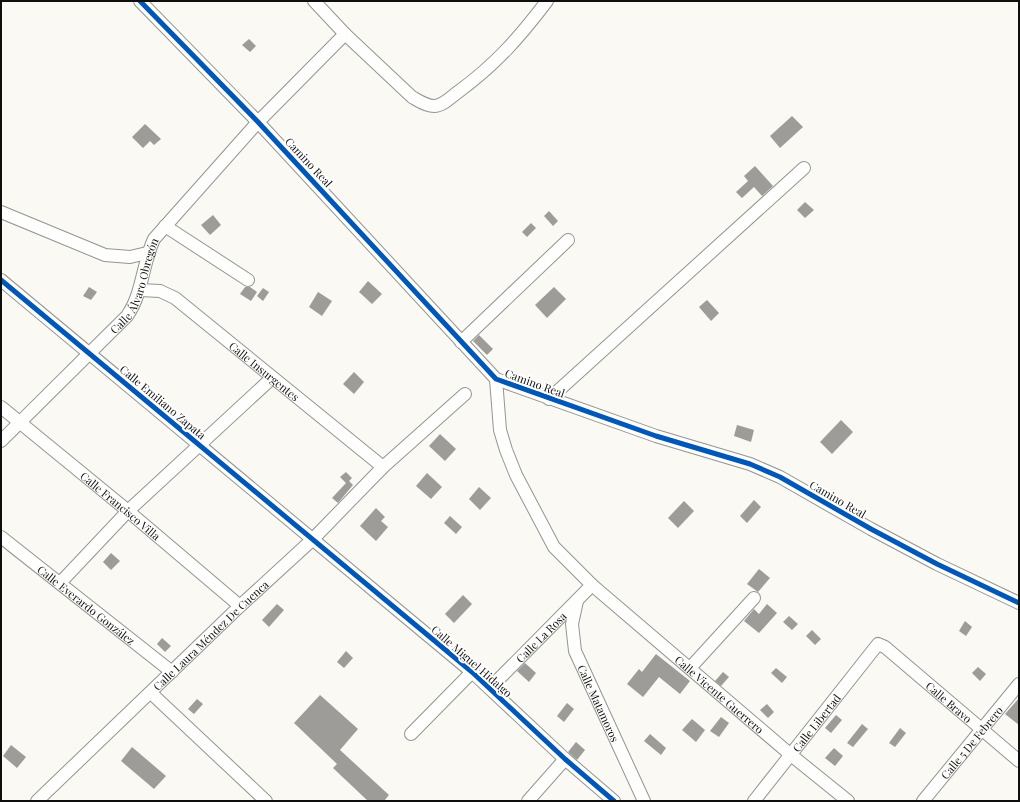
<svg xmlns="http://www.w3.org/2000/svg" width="1020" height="802" font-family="'Playfair Display',serif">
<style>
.building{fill:#9e9c99}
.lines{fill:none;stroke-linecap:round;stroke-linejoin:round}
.minor-casing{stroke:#949492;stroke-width:14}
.minor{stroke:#fefefd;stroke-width:12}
.cycleway-casing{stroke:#fff;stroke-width:8}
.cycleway{stroke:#0057b8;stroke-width:5}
.labels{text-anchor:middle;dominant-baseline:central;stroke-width:4;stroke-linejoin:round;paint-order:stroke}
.street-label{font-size:11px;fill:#0e0e0e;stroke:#fff}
</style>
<rect width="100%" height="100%" fill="#faf9f4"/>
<!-- building -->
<g class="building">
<path d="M249 39 256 46 250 52 242 45Z"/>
<path d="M792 116 803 127 780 148 770 136Z"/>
<path d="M145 124 161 139 154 145 150 141 143 148 132 137Z"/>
<path d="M755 166 773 186 762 196 754 187 742 198 736 192 748 181 744 176Z"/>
<path d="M805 202 814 210 805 218 797 210Z"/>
<path d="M549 211 558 221 553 226 544 216Z"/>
<path d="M213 215 221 225 210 235 201 225Z"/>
<path d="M531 223 536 228 527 237 522 232Z"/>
<path d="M368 281 382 294 372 304 359 292Z"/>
<path d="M89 287 97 292 91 300 83 296Z"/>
<path d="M245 287H250L257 292 251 301 240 294Z"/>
<path d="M554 287 566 299 547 318 535 305Z"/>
<path d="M263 288 269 292 263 301 257 296Z"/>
<path d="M318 292 332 301 322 316 309 307Z"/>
<path d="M707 300 719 313 711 321 699 307Z"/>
<path d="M479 335 493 349 487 355 473 341Z"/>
<path d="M354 372 364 382 354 394 343 384Z"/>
<path d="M841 420 853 432 832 454 820 442Z"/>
<path d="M737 425 754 430 751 442 734 436Z"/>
<path d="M440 434 456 449 445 461 429 446Z"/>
<path d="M346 472 352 478 349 481 353 485 338 503 332 498 346 483 340 477Z"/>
<path d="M427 473 442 487 431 499 416 486Z"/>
<path d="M479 487 491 498 480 510 469 499Z"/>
<path d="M754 500 761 507 747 523 740 516Z"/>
<path d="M684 501 694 511 678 528 668 518Z"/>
<path d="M376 508 385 517 381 521 388 527 376 541 360 526Z"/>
<path d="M450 516 462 527 456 534 444 523Z"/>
<path d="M111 553 120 561 111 570 103 562Z"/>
<path d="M759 569 770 578 758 592 747 584Z"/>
<path d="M463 595 472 604 454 623 445 614Z"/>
<path d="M277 604 284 610 269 627 262 620Z"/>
<path d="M767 604 777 613 759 633 744 621 754 609 759 614Z"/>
<path d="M789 616 798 624 792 630 783 622Z"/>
<path d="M965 621 972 627 966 636 959 631Z"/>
<path d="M812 630 821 639 815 645 806 636Z"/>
<path d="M162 638 171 646 165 652 157 644Z"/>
<path d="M346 651 353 658 344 668 337 662Z"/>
<path d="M656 654 690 681 680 694 659 677 643 697 627 684 639 669 642 672Z"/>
<path d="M525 663 536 673 529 682 517 671Z"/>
<path d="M978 667 986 674 980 681 972 673Z"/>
<path d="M776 668 787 677 782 683 771 673Z"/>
<path d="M723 672 729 677 721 686 715 681Z"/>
<path d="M320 695 358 729 340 750 389 795 384 801H368L333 768 337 764 294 723Z"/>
<path d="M1019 698V725L1005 714Z"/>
<path d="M197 699 203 704 194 714 188 709Z"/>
<path d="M567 703 574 709 564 722 557 716Z"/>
<path d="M767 704 774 712 768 718 760 710Z"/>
<path d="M836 715 842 720 831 733 825 728Z"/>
<path d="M721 717 729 723 719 737 710 731Z"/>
<path d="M692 719 705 730 696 742 682 730Z"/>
<path d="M862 724 868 729 853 747 847 743Z"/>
<path d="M900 728 906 733 895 747 889 743Z"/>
<path d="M650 734 666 748 661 755 644 741Z"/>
<path d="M576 742 585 750 577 760 568 752Z"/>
<path d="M11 745 26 757 17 768 3 756Z"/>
<path d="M132 747 166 776 154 789 121 761Z"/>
<path d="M834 748 843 756 835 766 825 758Z"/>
</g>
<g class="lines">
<defs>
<g id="minor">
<path d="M140 1 258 122 496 379 656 436 750 464 780 477 871 529 937 564 1019 603"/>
<path d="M314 1 345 34 412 97C419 101 426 106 434 106 443 106 451 97 458 92 495 65 519 38 547 1"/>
<path d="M1 212 105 255 130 257 147 253"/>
<path d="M165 226 248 280"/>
<path d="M1 280 472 672 565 759 614 801"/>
<path id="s1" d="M140 290 160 291 175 298 383 467"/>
<path d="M461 342 568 240"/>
<path id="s2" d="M496 379 500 430 506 450 516 475 554 547 592 585 791 755 848 801"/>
<path d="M549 399 804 168"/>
<path id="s3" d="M1 407 128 511 240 606"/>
<path id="s4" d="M1 441 127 316C143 293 142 265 154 239L258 122 345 34"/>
<path id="s5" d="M1 537 172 672"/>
<path d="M60 583 128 511 272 378"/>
<path id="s6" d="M577 601 572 624 575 651 644 801"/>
<path d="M690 668 754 598"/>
<path id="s7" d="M490 688 592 585"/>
<path d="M151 693 266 801"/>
<path d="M411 734 472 672"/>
<path id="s8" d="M37 801 240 606 313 539 383 467 465 394"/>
<path d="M528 801 565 759"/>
<path id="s9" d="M754 801 878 644 885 647 1019 761"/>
<path id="s10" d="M923 801 1019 684"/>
</g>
</defs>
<!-- minor casing -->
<use href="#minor" class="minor-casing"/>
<!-- minor -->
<use href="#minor" class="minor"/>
<defs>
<g id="cycleway">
<path d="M140 1 258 122 496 379 656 436 750 464 780 477 871 529 937 564 1019 603"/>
<path d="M1 280 472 672 565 759 614 801"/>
</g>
</defs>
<!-- cycleway casing -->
<use href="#cycleway" class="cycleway-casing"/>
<!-- cycleway -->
<use href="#cycleway" class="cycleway"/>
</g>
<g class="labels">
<!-- street labels -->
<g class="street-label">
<text transform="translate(309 162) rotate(47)">Camino Real</text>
<text stroke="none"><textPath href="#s4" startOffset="208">Calle Álvaro Obregón</textPath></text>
<text stroke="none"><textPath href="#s1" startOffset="152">Calle Insurgentes</textPath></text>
<text transform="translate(535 383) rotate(20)">Camino Real</text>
<text transform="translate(163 402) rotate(40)">Calle Emiliano Zapata</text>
<text transform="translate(838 499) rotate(30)">Camino Real</text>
<text stroke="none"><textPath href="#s3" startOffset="155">Calle Francisco Villa</textPath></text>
<text stroke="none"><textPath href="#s5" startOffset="109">Calle Everardo González</textPath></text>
<text stroke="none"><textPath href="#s8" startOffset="240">Calle Laura Méndez De Cuenca</textPath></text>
<text stroke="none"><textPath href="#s7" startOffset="72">Calle La Rosa</textPath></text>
<text transform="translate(472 661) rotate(41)">Calle Miguel Hidalgo</text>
<text stroke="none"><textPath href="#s2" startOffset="402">Calle Vicente Guerrero</textPath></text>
<text stroke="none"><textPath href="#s9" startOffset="292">Calle Bravo</textPath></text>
<text stroke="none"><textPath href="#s6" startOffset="108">Calle Matamoros</textPath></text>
<text stroke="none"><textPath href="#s9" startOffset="100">Calle Libertad</textPath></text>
<text stroke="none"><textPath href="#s10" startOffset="76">Calle 5 De Febrero</textPath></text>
</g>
</g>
<!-- border -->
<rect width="1020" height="802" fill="none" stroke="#0e0e0e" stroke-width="4"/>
</svg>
